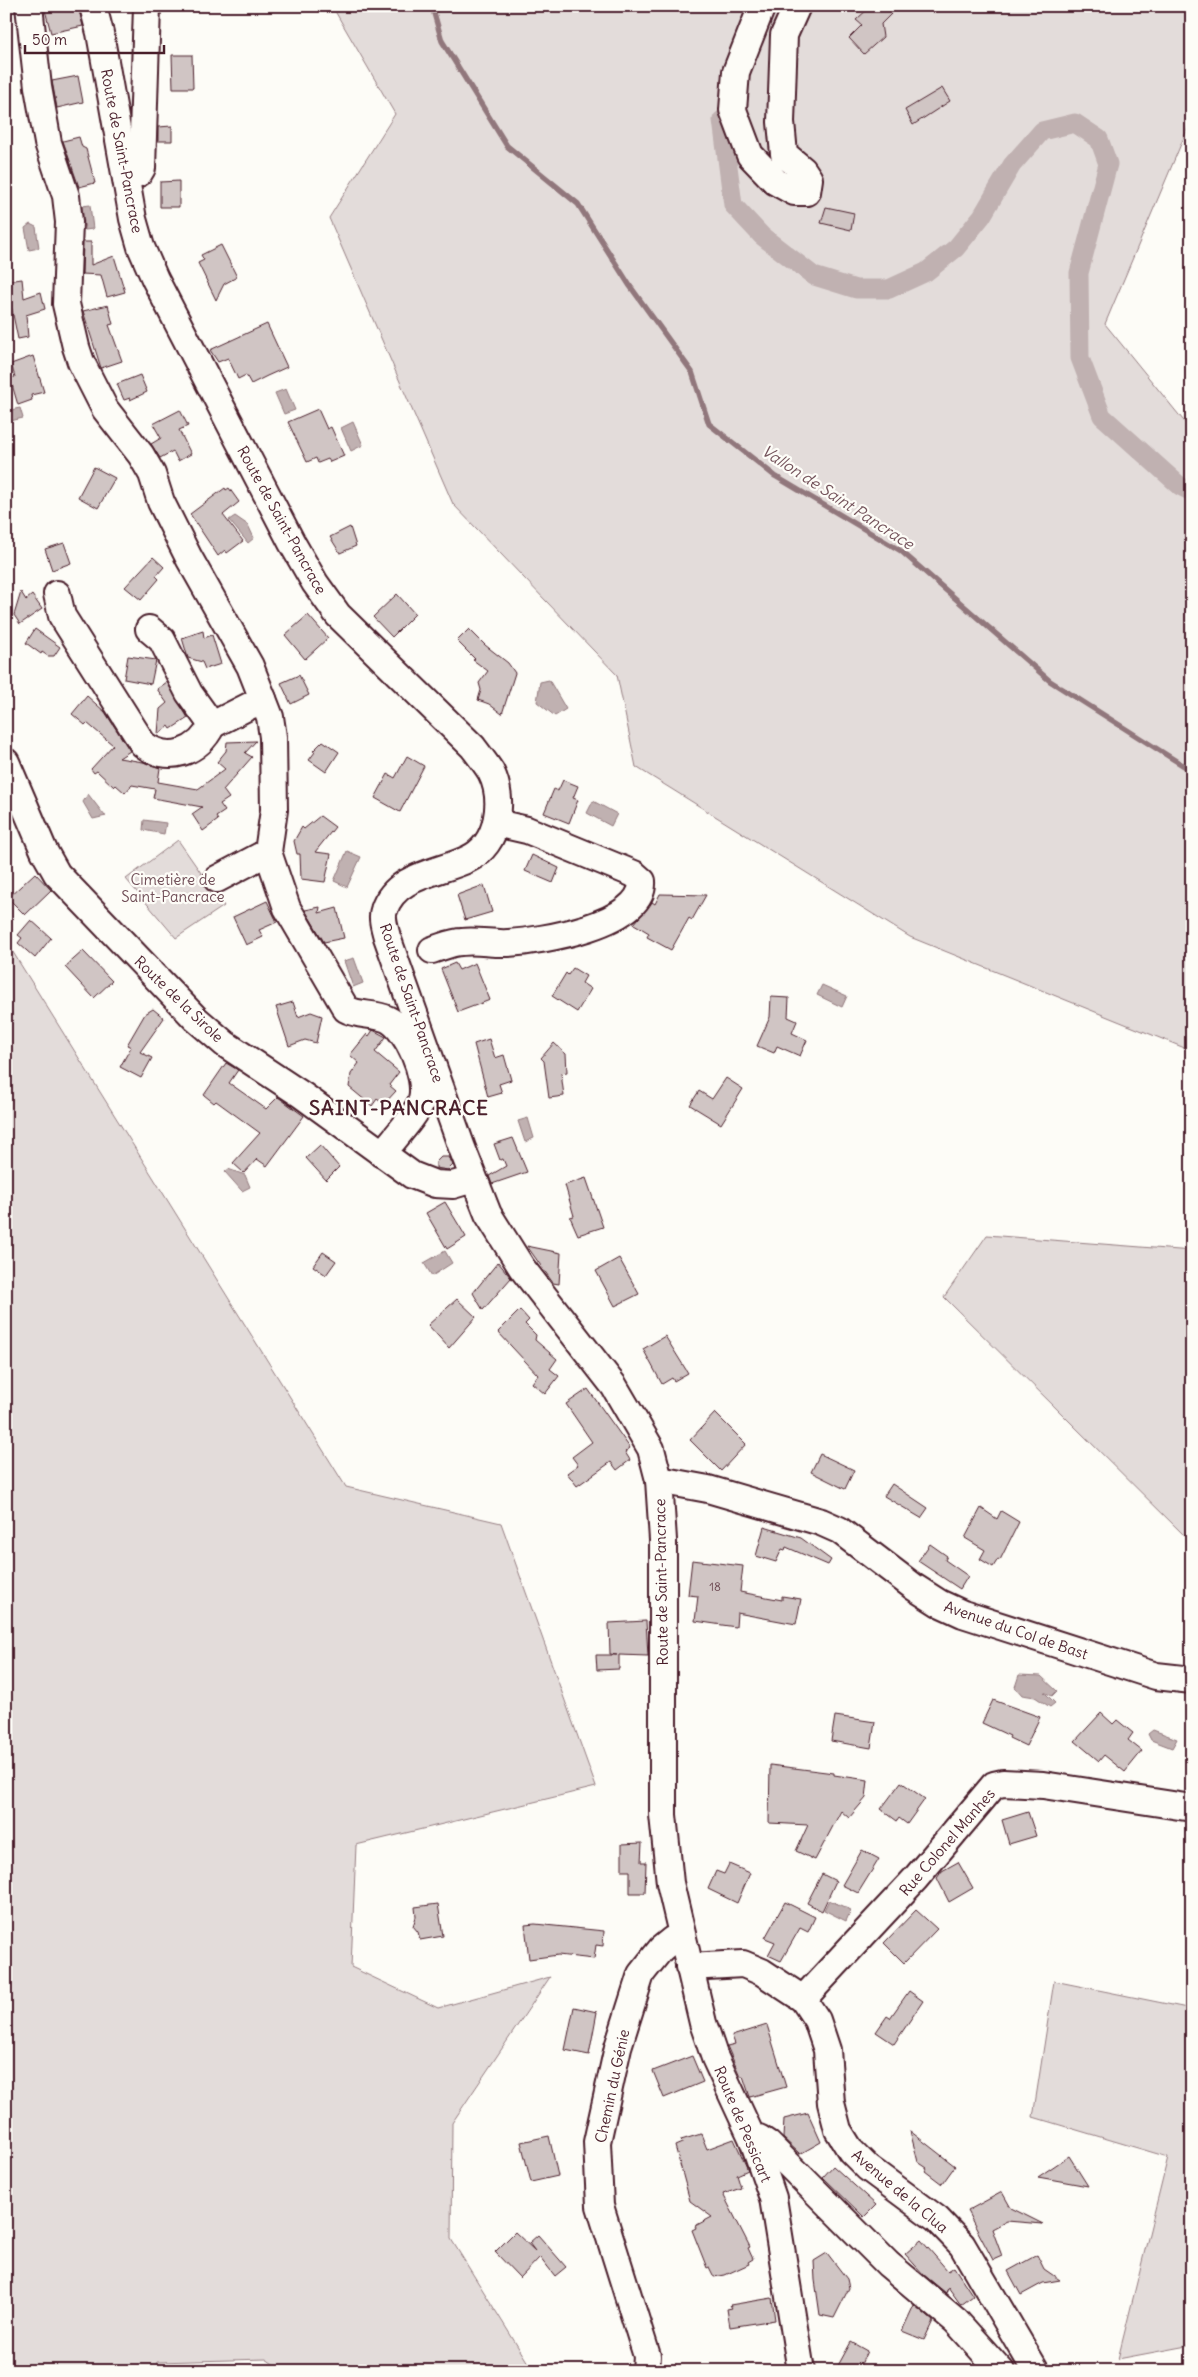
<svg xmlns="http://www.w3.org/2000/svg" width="1198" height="2377" font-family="Delius,sans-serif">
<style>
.green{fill:#e3dcda;stroke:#967e82}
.water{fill:#c0b1b1;stroke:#91777b}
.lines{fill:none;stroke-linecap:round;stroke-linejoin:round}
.stream{stroke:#91777b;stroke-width:5.5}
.canal{stroke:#c0b1b1;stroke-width:19}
.building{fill:#d0c5c4;stroke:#4a1f2b}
.minor-casing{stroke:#4a1f2b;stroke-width:30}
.minor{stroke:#fdfcf7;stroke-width:26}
.labels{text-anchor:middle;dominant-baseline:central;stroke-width:4.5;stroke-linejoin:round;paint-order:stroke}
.number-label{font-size:12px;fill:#6c4851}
.street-label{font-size:15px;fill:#4a1f2b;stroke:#fdfcf7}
.park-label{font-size:15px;fill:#704e57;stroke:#fdfcf7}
.water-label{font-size:16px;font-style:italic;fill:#73525a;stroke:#fdfcf7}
.district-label{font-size:20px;font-weight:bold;letter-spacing:1px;fill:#4a1f2b;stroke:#fdfcf7}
</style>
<rect width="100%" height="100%" fill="#fdfcf7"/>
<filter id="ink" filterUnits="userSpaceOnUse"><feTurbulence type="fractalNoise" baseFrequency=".02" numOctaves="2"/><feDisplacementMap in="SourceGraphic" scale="10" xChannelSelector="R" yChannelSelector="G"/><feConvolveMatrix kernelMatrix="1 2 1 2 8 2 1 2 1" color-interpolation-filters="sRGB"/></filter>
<g filter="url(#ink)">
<!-- green -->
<g class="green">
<path d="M332 6H1192V118L1105 324 1192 431V1051L910 937 636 767 617 675 453 504 329 218 395 114Z"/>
<path d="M178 840 224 906 176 938 126 879Z"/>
<path d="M6 941 346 1487 501 1523 596 1787 356 1845 351 1967 438 2008 550 1977 452 2123 451 2239 533 2371H283L266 2359 157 2362 153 2371H6Z"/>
<path d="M987 1235 1192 1251V1543L944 1297Z"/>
<path d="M1054 1981 1192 2009V2345L1118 2359 1168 2157 1033 2117Z"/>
</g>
<!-- water -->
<g class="water">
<path d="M90 205 93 229 85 230 82 206Z"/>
<path d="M30 224 36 227 39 248 29 250 25 228Z"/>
<path d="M286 389 295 410 284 414 275 393Z"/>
<path d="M20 408 23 418 6 422V411Z"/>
<path d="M353 422 363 445 351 451 341 428Z"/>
<path d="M235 516 248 525 254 538 248 543 229 520Z"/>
<path d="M549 680 566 709 555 716 537 702 540 682Z"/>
<path d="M88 794 105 816H106L93 819 83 802Z"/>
<path d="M593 801 617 814 611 826 587 813Z"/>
<path d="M144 820 166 823 164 834 143 830Z"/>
<path d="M347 851 361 857 347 887 334 881Z"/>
<path d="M354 958 363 983 353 987 344 961Z"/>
<path d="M822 985 847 996 842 1007 817 995Z"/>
<path d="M528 1118 534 1138 525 1142 518 1121Z"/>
<path d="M228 1169 245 1175 250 1187 242 1191 225 1172Z"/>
<path d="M445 1251 452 1263 432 1276 424 1263Z"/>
<path d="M1019 1675 1041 1676 1057 1691 1052 1696 1044 1692 1055 1703 1050 1707 1035 1697 1022 1695 1015 1687Z"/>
<path d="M1153 1730 1177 1739 1172 1748 1151 1740 1148 1734Z"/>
<path d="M829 1900 851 1910 846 1921 824 1910Z"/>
</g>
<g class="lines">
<!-- stream -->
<path class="stream" d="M432 6 442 41 507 146 578 204 630 286 692 372 709 424 775 476 901 551 1050 681 1192 771"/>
<!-- canal -->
<path class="canal" d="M722 120 733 205 762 236 814 276 856 289H889L926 272 956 248 982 216 1012 165 1042 131 1075 123 1099 139 1108 164 1079 273 1080 358 1102 416 1180 486 1192 492"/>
</g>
<!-- building -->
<g class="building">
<path d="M44 6H78L83 26 51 33Z"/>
<path d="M871 6H899L881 24 883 37 864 54 849 38 862 25 856 20Z"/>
<path d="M172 55H192L193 88H173Z"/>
<path d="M78 76 83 102 57 108 52 81Z"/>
<path d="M942 88 950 101 913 125 905 110Z"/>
<path d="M172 126V141H158V127Z"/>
<path d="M79 137 82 147 86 149 95 183 79 187 63 141Z"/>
<path d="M179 181V207H160V182Z"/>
<path d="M826 207 854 213 851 230 821 223Z"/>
<path d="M83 242H91V265L114 256 125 292 107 297 101 275 82 274Z"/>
<path d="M221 245 237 277 224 284 216 300 198 263 204 260 201 255Z"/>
<path d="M22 279 24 298 41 292 45 309 26 315 28 337 18 339 6 281Z"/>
<path d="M108 305 113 324 109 325 122 361 101 368 83 311Z"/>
<path d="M267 324 287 367 267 376 251 384 246 375 238 379 228 358 218 362 210 350Z"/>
<path d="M33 356 44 392 31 395 32 400 18 405 10 378 15 377 11 364Z"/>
<path d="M140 375 147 392 130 400V398L124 400 117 384Z"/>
<path d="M318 409 327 429 331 427 344 456 330 462 328 459 318 463 316 458 307 462 288 422Z"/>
<path d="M180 410 188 426 179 430 191 454 178 461 173 451 160 458 151 444 161 438 153 424Z"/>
<path d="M94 467 115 478 98 508 78 497Z"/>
<path d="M225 488 226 490 229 488 239 502 223 515 243 541 227 553 225 550 218 556 190 514Z"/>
<path d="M350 527 356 546 340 553 330 537Z"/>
<path d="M64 543 71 563 52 570 45 549Z"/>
<path d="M153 557 164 567 156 576 159 579 141 600 125 587Z"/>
<path d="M21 592 26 600 32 595 42 609 20 624 14 615Z"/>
<path d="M397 594 415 614 392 637 373 617Z"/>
<path d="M308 615 328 638 305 659 285 635Z"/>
<path d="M35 629 60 647 54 656H48L42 652 41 654 26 643Z"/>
<path d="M469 629 485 645 508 663 515 673 502 714 489 704 478 700 481 690 479 683 488 671 473 660 475 659 457 641Z"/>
<path d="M203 631 204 638 212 635 221 664 205 669 202 662 188 658 182 638Z"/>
<path d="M128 656 156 660 151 684 124 679Z"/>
<path d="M299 675 309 695 291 704 281 683Z"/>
<path d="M167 682 188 718 171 729 169 726 158 734 160 709 167 703 157 689Z"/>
<path d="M87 696 105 712 130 751 119 758 143 762 160 768 158 782 198 789 225 769 217 762 226 751 227 742 256 741 245 753 252 757 223 790 229 798 220 804 225 811 216 817 218 820 203 831 192 814 202 807 153 798 155 789 132 785 125 793 116 785 114 787 97 771 94 773 91 769 113 745 87 723 85 725 72 714Z"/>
<path d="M323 741 339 752 326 772 309 760 315 752 313 751Z"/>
<path d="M407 756 424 766 400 812 375 798 388 774 395 778Z"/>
<path d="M563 780 578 786 573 798 578 800 569 823 544 813 554 789 558 791Z"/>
<path d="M320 816 335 827 315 852 331 854 325 882 301 879 300 854H297L294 841 302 827 304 829Z"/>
<path d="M532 855 559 868 553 883 525 871Z"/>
<path d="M35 873 51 890 25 915 8 898Z"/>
<path d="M484 885 492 912 465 920 457 895Z"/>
<path d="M660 894 706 895 692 920 689 918 671 950 647 937 649 933 634 924 652 902 655 904Z"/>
<path d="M267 901 277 922 259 930 263 937 246 945 233 917Z"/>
<path d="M320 907 319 913 337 908 344 938 324 942 305 910Z"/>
<path d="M31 920 51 938 35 958 18 943 22 938 18 935Z"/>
<path d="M83 951 112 981 94 998 65 967Z"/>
<path d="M455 963 459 970 475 963 490 1000 458 1012 441 969Z"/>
<path d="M573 968 586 976 582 983 591 989 577 1012 552 996 566 973 568 975Z"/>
<path d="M771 997 789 998 788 1017 797 1021 792 1033 807 1040 800 1056 777 1046 774 1053 757 1046 770 1017Z"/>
<path d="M293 1002 298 1017 311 1012 322 1016 316 1043 305 1040 289 1046 276 1007Z"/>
<path d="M153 1009 164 1018 140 1052 152 1058 141 1078 120 1067 131 1047 127 1045 145 1014Z"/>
<path d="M373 1030 386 1037 375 1052 399 1072 389 1085 396 1091 384 1104 377 1099 372 1106 349 1087 351 1074 359 1063 350 1055 367 1034 369 1036Z"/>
<path d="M489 1039 495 1058 504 1055 511 1080 499 1084 502 1093 488 1097 474 1044Z"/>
<path d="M554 1043 566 1054 567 1072 561 1073 564 1096 549 1098 544 1061 541 1058Z"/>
<path d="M226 1063 238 1070 229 1083 266 1109 278 1097 304 1116 267 1166 257 1159 244 1173 233 1163 260 1133 216 1101 214 1103 204 1095Z"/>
<path d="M726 1078 743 1089 721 1124 690 1105 699 1091 712 1099Z"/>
<path d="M513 1138 527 1172 492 1184 489 1176 506 1166 503 1159 500 1160 494 1144Z"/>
<path d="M320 1145 339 1167 326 1180 306 1158Z"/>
<path d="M441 1157H449L453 1165 448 1170 436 1168V1162Z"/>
<path d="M586 1178 603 1227 578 1235 570 1217 574 1216 565 1185Z"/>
<path d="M445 1202 466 1237 447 1249 426 1213Z"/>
<path d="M527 1246 561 1253 559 1284 553 1283Z"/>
<path d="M323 1252 336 1261 326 1275 313 1266Z"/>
<path d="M619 1258 639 1294 615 1306 596 1271Z"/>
<path d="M498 1262 511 1278 483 1310 473 1293Z"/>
<path d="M457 1299 476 1317 449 1348 428 1325Z"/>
<path d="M520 1310 529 1320 525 1324 536 1335 535 1340 557 1359 550 1369 559 1376 545 1394 532 1383 538 1375 498 1332Z"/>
<path d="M665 1336 688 1373 674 1381 672 1378 662 1384 643 1349Z"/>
<path d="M588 1389 630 1448 625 1452 630 1460 617 1470 611 1462 577 1486 567 1473 578 1465 572 1457 592 1442 566 1404Z"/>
<path d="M715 1413 746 1444 721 1471 690 1440Z"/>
<path d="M820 1454 854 1470 845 1489 811 1472Z"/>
<path d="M892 1484 928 1508 921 1518 884 1496Z"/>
<path d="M981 1508 997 1519 1001 1511 1019 1522 1000 1560 998 1559 993 1567 980 1559 985 1550 965 1538Z"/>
<path d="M764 1527 801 1538 831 1560 828 1565 786 1547 785 1550 782 1549 776 1562 756 1556Z"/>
<path d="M930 1544 947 1556 945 1560 968 1576 960 1589 918 1561Z"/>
<path d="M692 1560 743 1566 740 1592 782 1600V1596L801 1599 796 1624 737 1613 736 1627 695 1621 698 1596 688 1595Z"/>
<path d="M646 1621 648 1656 619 1655V1669L597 1670 596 1655H617L610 1654 609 1623Z"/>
<path d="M993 1700 1040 1717 1026 1746 1009 1738 1010 1736 982 1723Z"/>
<path d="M1101 1713 1113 1724 1117 1720 1133 1733 1128 1740 1142 1751 1125 1772 1104 1755 1099 1761 1075 1741Z"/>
<path d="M835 1716 875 1722 871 1748 831 1741Z"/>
<path d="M770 1765 834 1773V1775L868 1780 866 1798 849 1818 841 1811 815 1860 796 1851 808 1825 769 1823Z"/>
<path d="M901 1782 925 1799 907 1824 899 1818 897 1821 881 1809Z"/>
<path d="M1028 1812 1036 1836 1009 1844 1002 1820Z"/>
<path d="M642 1843 641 1862H646L645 1893H630V1871H622V1844Z"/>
<path d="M862 1850 879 1859 858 1893 842 1885Z"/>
<path d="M958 1862 973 1888 949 1902 937 1878 942 1871Z"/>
<path d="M729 1864 750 1873 737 1903 708 1889 716 1871 724 1874Z"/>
<path d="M822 1874 836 1881 822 1911 807 1903Z"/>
<path d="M785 1902 815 1917 808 1932 800 1928 781 1961 768 1955 775 1942 765 1938Z"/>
<path d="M438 1904 443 1936 420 1940 418 1932 413 1926 416 1917 415 1907Z"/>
<path d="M916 1910 937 1929 904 1963 884 1943Z"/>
<path d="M535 1924 604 1931 603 1946 596 1945 594 1959 558 1955 529 1959 525 1925Z"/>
<path d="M909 1991 923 2001 894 2044 876 2032 887 2016 890 2018Z"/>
<path d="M574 2007 597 2012 589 2055 565 2050Z"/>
<path d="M767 2025 786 2087 750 2097 743 2076H740L727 2046 735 2044 732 2036Z"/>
<path d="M692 2056 703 2082 664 2098 653 2071Z"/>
<path d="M808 2113 821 2142 800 2154 783 2138 784 2119Z"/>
<path d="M910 2131 955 2166 942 2184 925 2171 927 2168 918 2162Z"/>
<path d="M701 2134 707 2149 734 2139 748 2170 737 2175 741 2188 723 2194 750 2247 748 2248 753 2259 748 2262 749 2264 725 2275 714 2277 709 2267 707 2268 692 2230 696 2228 695 2226 712 2217 690 2201 675 2146 682 2143 681 2140Z"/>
<path d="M549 2136 558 2176 531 2182 521 2142Z"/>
<path d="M1069 2156 1088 2186 1038 2177Z"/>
<path d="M833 2166 876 2205 864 2217 823 2177Z"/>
<path d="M1002 2192 1011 2208 1043 2224 1007 2221 992 2229 1002 2256 993 2260 967 2211Z"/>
<path d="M515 2232 535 2251 529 2243 538 2235 566 2267 555 2276 540 2257 520 2278 495 2252Z"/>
<path d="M921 2240 948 2271 954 2267 973 2296 961 2305 948 2287 946 2293 924 2275 905 2254Z"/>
<path d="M827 2253 847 2279 849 2288 834 2318 820 2315 815 2280 814 2261Z"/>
<path d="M1037 2255 1044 2269 1060 2280 1043 2283 1021 2295 1008 2271Z"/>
<path d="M772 2298 775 2320 730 2327 727 2309 732 2308 730 2305Z"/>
<path d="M914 2305 933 2321 924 2340 902 2331Z"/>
<path d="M851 2342 867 2351 858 2371H835Z"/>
</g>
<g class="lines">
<defs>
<g id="minor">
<path d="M29 6 38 87 48 143 66 196 69 222 66 304 76 347 81 362 105 409 141 455 152 474 161 502 189 558 250 666 263 699 270 717 273 737 274 810 268 852 287 908 346 1009C358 1016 374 1013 387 1019 407 1028 428 1077 422 1099 419 1112 392 1141 382 1154"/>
<path d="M93 6 100 33 133 219 141 247 155 279 292 543 315 583 338 615 473 747C479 755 486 764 491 772 505 800 499 845 468 859 439 873 395 875 384 910 381 918 385 929 387 937L462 1148 488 1214 522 1268 614 1386 651 1449 659 1480 663 1540V1815L670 1883 703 2023 715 2058 753 2140 773 2198 801 2371"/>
<path d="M762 6 736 72 733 110 750 155 776 182 794 192H807L809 179 803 170 784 154 781 122 784 35 797 6"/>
<path d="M126 177 139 173 142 168 147 6"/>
<path d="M57 594 62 616 143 744C168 764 199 752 212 725"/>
<path d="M149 629 162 640 189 693 212 725 263 699"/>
<path d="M6 762 44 851 57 874 196 1019 225 1044 302 1095 412 1175 435 1184 453 1185 473 1179"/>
<path d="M217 879 268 852"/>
<path d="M432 950C442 947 452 942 462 942 477 940 493 944 508 943 539 941 645 925 642 881L634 874 527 830 496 823"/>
<path d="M659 1480 708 1489 821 1522 839 1530 914 1587 939 1603 963 1614 1156 1676 1192 1680"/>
<path d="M689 1967 743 1964 762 1972 803 1999 817 2020 827 2050 831 2103 838 2130 851 2151 868 2168 937 2219 962 2245 1036 2371"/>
<path d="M803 1999 915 1879 994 1785 1003 1783 1043 1785 1192 1808"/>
<path d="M753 2140 759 2138 768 2144 888 2264 956 2321 1001 2371"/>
<path d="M646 2371 647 2356 600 2206 597 2142 618 2047 641 1974 661 1949 672 1940 682 1937"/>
</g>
</defs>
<!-- minor casing -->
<use href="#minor" class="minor-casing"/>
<!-- minor -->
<use href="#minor" class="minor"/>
</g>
</g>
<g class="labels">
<!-- number labels -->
<g class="number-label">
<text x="715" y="1586">18</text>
</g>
<!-- street labels -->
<g class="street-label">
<text transform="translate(122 151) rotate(79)">Route de Saint-Pancrace</text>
<text transform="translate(282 520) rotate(61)">Route de Saint-Pancrace</text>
<text transform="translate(179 999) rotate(44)">Route de la Sirole</text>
<text transform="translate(412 1003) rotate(71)">Route de Saint-Pancrace</text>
<text transform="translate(661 1582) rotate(-91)">Route de Saint-Pancrace</text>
<text transform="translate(1016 1630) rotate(19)">Avenue du Col de Bast</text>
<text transform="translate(947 1842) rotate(-49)">Rue Colonel Manhes</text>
<text transform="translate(612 2086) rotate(-78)">Chemin du Génie</text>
<text transform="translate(743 2124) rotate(67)">Route de Pessicart</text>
<text transform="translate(900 2191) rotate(40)">Avenue de la Clua</text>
</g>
<!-- park labels -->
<g class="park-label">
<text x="173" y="879">Cimetière de<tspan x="173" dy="17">Saint-Pancrace</tspan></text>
</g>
<!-- water labels -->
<g class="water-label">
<text transform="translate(838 497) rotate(33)">Vallon de Saint Pancrace</text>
</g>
<!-- district labels -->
<g class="district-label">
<text x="399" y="1107">SAINT-PANCRACE</text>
</g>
</g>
<!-- margin -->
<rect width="1198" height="2377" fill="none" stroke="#fdfcf7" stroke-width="25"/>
<rect x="12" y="12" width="1173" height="2352" fill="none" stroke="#4a1f2b" stroke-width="2" filter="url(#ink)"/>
<!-- scale -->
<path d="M25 45v8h139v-8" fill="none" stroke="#4a1f2b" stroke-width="2.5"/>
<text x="32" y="45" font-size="15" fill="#4a1f2b" stroke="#fdfcf7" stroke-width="4" paint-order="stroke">50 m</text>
</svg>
